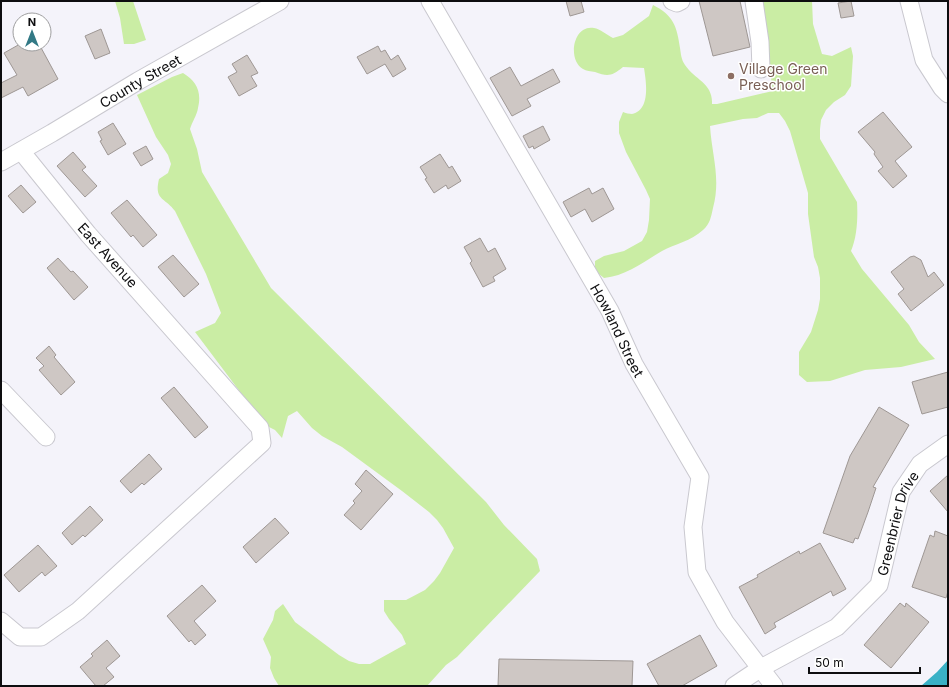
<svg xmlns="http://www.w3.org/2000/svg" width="949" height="687" font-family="Inter,sans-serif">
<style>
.green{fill:#caeda4}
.water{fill:#3ab1c6}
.building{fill:#cec7c4;stroke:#9e9794}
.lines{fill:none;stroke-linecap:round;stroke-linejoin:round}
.minor-casing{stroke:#c9c8cf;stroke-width:19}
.minor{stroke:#fff;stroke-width:17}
.education-dot{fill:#8d6e63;stroke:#fff;stroke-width:1.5}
.labels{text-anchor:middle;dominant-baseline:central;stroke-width:3;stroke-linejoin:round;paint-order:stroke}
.education-label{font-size:14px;fill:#785e54;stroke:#fff;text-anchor:start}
.street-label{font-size:14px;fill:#0d0d0f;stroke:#fff}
</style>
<rect width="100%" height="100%" fill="#f4f3fa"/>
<!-- green -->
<g class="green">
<path d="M115 1H133L146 40 134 44H124L120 18Z"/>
<path d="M759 1H812L813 24 822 54 832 56 851 47 853 56 851 86 845 95 834 102 826 110 821 120 820 129V139L857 202C858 218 857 237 851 251L862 269 909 325 919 342 935 359 901 367 865 370 830 381 807 382 799 375V352L811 332 818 310 820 299V278L818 267 814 257 808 214V193L790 131 785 121 779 113H768L757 118 743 119 710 126C712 156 721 178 713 208 711 217 710 224 703 230 691 241 675 244 662 251 643 262 626 276 604 278L595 271V261L604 256 624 251 642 241 647 232 649 220 650 199 646 190 626 152 619 133V122L623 112C625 113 630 114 632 114 651 110 646 81 644 68L623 67C612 76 608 77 595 72 591 71 586 71 583 69 567 60 573 24 594 28 600 29 607 35 613 38L623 35 649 16 653 5C673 15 677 26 680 48 681 54 681 59 685 65 695 80 713 83 712 104H717L773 91Z"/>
<path d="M183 73C196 81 202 91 198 108 197 115 192 122 190 129L197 149 202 172 271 288 486 502 504 525 537 559 540 571 457 657 446 665 427 686H279L274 678 270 668 271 657 263 639 273 620 275 611 283 604 295 622 339 655 349 661 359 664H370L406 644 402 635 389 619 384 611V600H406L425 590 434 581 440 573 454 548 443 528 437 520 429 512 402 491 342 447 322 436 312 428 297 411 288 416 282 438 275 430 265 425 195 332 215 323 221 313 206 274 175 211C164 197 154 200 159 179L168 173 171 164 168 155 156 137 137 95 172 77Z"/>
</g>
<!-- water -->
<path class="water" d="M948 660V686H921L937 672Z"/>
<!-- building -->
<g class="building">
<path d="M566 1H581L584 12 570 16Z"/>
<path d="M699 1H740L750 47 713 56Z"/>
<path d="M851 1 854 16 841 18 838 3Z"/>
<path d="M101 29 110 53 95 59 85 36Z"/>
<path d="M20 44H39L58 79 28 96 23 87 1 98V83L17 75 4 53Z"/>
<path d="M378 46 381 52 385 50 391 60 398 55 406 69 393 77 385 64 367 74 357 57Z"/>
<path d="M247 55 258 73 251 76 257 86 239 96 228 77 237 72 232 64Z"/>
<path d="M510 67 521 86 553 69 560 82 527 99 531 106 512 116 490 78Z"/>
<path d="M883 112 912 147 895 161 907 176 893 188 878 171 883 167 874 154 875 152 858 132Z"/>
<path d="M113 123 126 144 108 155 100 141 102 140 98 132Z"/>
<path d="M543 126 550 140 534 149 533 146 529 148 523 136Z"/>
<path d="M146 146 153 159 141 166 133 153Z"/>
<path d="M73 152 86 167 82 170 97 186 85 197 57 166Z"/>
<path d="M440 154 449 168 452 166 461 181 448 189 446 185 434 193 425 179 427 178 420 167Z"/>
<path d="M21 185 36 202 23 213 8 196Z"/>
<path d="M589 188 592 194 603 188 614 209 592 222 585 209 571 217 563 202Z"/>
<path d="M127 200 157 235 143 247 133 235 131 237 111 213Z"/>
<path d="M480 238 488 252 495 248 506 269 493 277 495 281 483 287 470 263 472 261 464 247Z"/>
<path d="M173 255 199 284 184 297 158 267Z"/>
<path d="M914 256 921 260 928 277 934 272 944 285 911 311 898 294 904 289 891 272 910 257Z"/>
<path d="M58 258 71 272 73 271 88 287 74 300 47 268Z"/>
<path d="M49 346 56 355 54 357 75 382 61 395 39 370 44 366 36 358Z"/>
<path d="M948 372V407L922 414 912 382Z"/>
<path d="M174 387 208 427 195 438 161 398Z"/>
<path d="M879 407 909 425 873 487 876 488 868 512 858 539 855 538 853 543 823 533 850 456Z"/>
<path d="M149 454 162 469 144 485 142 483 131 493 120 481Z"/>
<path d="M366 470 393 494 361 530 344 515 355 503 353 501 362 491 355 484Z"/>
<path d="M948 475V512L930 491Z"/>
<path d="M90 506 103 520 85 537 83 535 72 545 62 533Z"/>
<path d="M275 518 289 533 256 563 243 547Z"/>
<path d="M935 531 948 536V591L946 598 912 587 930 535 934 537Z"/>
<path d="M820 543 846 589 833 596 831 591 774 623 776 627 765 634 739 587 758 577 757 575 799 551 800 554Z"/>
<path d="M38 545 57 566 45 576 42 572 19 592 4 575Z"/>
<path d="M202 585 216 601 194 621 206 635 195 645 191 640 189 642 167 616Z"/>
<path d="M900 603 905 607 906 603 929 622 891 668 864 645Z"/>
<path d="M700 635 717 666 682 686H659L647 664Z"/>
<path d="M107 640 120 656 106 668 114 677 103 686H96L80 667 93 656 91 654Z"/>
<path d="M499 659 633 661 632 686H498Z"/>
</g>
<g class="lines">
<defs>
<g id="minor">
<path id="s1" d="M430 1 610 311 634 364 700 477 693 527 697 572 725 622 774 686"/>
<path d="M672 1 677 3 681 1"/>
<path d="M754 1 760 42 761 69"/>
<path d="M909 1 924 60 942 88 948 94"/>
<path id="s2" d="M1 162 52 133 138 81 280 1"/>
<path d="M1 390 46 437"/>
<path d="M1 621 20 637H41L78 611 262 443 260 428 88 234 21 151"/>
<path id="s3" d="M734 686 761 668 837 627 879 585 901 492 920 464 948 444"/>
</g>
</defs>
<!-- minor casing -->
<use href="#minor" class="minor-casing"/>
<!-- minor -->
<use href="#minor" class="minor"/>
</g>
<!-- markers -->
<circle class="education-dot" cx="731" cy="76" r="4"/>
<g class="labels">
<!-- education labels -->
<g class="education-label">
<text x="739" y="68">Village Green<tspan x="739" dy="16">Preschool</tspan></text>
</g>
<!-- street labels -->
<g class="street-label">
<text stroke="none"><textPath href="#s2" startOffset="161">County Street</textPath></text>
<text transform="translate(108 255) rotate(48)">East Avenue</text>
<text stroke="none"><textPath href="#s1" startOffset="379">Howland Street</textPath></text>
<text stroke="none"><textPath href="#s3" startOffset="243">Greenbrier Drive</textPath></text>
</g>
</g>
<!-- border -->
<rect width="949" height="687" fill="none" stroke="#0d0d0f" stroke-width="4"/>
<!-- north arrow -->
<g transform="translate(32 32)"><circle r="19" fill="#ffffff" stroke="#9e9e9f"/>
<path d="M0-3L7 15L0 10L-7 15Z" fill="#327985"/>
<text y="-6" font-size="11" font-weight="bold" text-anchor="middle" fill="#0d0d0f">N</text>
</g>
<!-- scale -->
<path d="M809 667v6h111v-6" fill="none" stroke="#0d0d0f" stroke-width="2"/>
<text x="815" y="667" font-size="12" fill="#0d0d0f" stroke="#ffffff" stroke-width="3" paint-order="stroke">50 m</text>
</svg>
